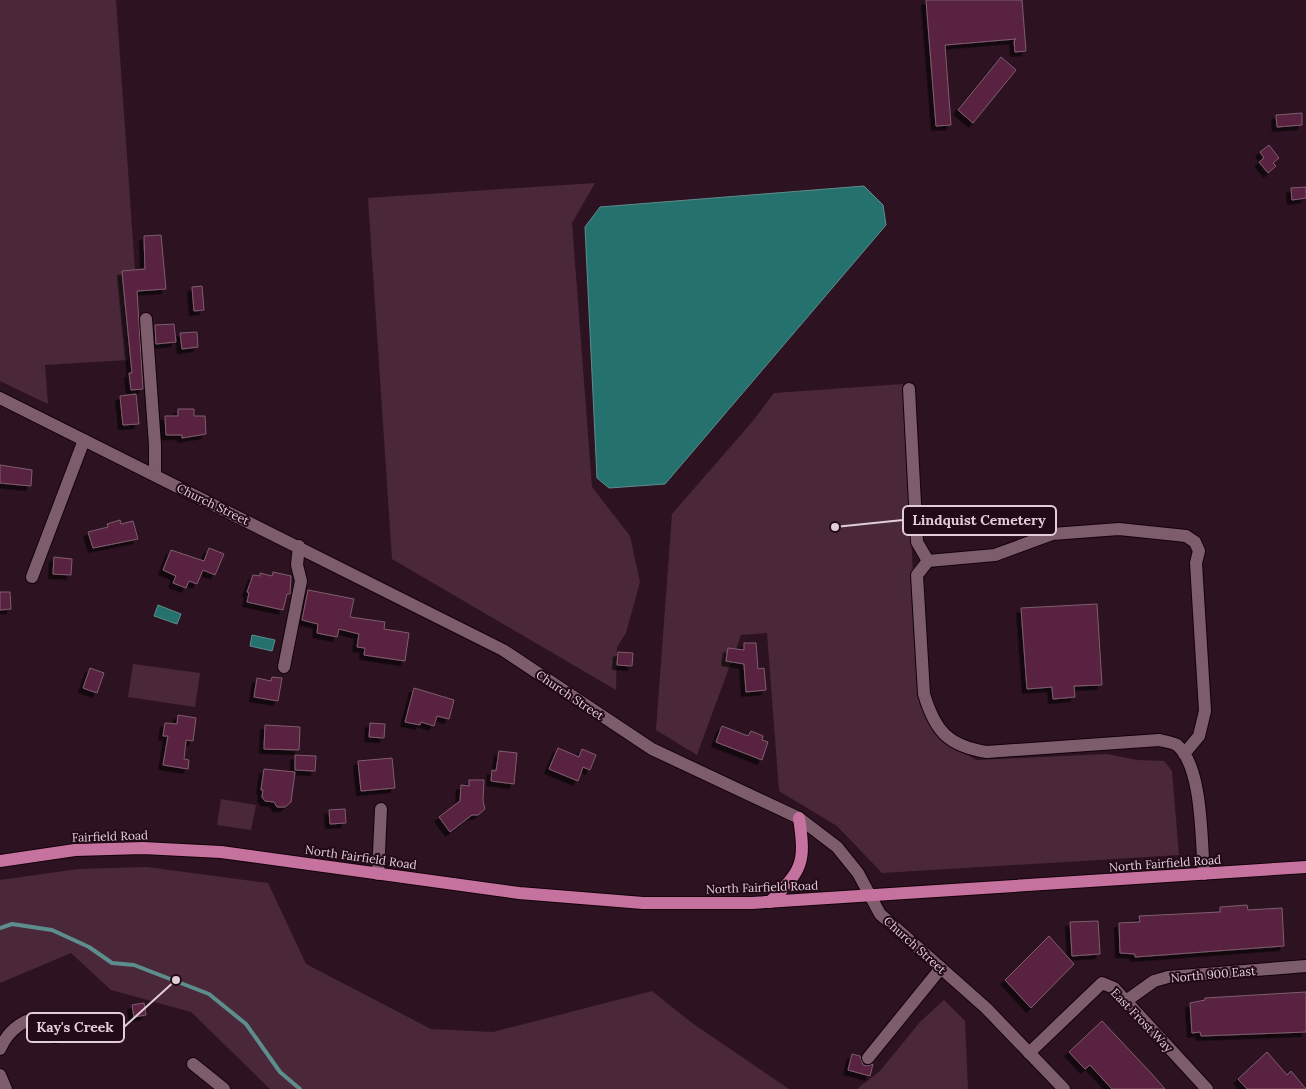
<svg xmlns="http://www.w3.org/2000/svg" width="1306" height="1089" font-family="Lora,serif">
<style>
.green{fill:#4a2839}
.water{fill:#25716d;stroke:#5d8d8d}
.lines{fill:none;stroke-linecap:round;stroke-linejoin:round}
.stream{stroke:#5d8d8d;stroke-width:4}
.building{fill:#582040;stroke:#7e5e6e;filter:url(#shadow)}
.minor-casing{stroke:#14010a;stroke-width:14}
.major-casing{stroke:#14010a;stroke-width:14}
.minor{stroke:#7d5c6c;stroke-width:12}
.major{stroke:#c6729e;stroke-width:12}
.labels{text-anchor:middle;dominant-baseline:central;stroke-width:4;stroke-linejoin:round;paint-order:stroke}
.street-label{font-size:12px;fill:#e1ced7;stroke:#230a18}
.leader{fill:none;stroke:#e1ced7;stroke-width:2}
.callout-dot{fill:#e1ced7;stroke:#230a18;stroke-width:2}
.callout{fill:#230a18;stroke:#e1ced7;stroke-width:2}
.callout-label{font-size:14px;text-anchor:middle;font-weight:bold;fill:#e1ced7}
</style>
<defs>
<filter id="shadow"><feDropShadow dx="-4.5" dy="4.5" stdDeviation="0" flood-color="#0009"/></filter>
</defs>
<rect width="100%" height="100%" fill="#2d1321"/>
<!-- green -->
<g class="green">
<path d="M0 0H116L135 270 122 271 129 360 45 365 48 404 0 381Z"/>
<path d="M595 183 572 223 592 487 630 536 640 582 626 633 617 647 616 690 392 559 368 198Z"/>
<path d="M903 384 920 705 939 736 976 760 1107 754 1137 760 1164 761 1172 771 1179 855 882 873 837 826 779 791 767 633 741 635 697 755 656 730 672 514 752 422 774 393Z"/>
<path d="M133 664 200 673 195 707 128 697Z"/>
<path d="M221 799 256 805 251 830 217 825Z"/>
<path d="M147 867 268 883 306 964 431 1029 493 1032 652 991 692 1023 789 1089H270L191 1012 111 990 71 953 0 983V880L78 869Z"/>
<path d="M944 1000 965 1021 968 1089H857L880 1071 920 1022Z"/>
</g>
<!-- water -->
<g class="water">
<path d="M864 186 883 205 886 225 665 484 609 488 597 478 585 227 600 207Z"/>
<path d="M158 605 181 614 177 624 154 616Z"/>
<path d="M252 635 275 640 272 651 250 646Z"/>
</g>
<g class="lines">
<!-- stream -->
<path class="stream" d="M0 928 12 924 52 930 89 947 112 963 134 965 209 994 246 1024 280 1072 300 1089"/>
</g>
<!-- building -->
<g class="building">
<path d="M926 0H1022L1026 51 1015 52 1014 41 1016 39 945 45 951 125 936 126Z"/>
<path d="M1001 57 1016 70 973 123 958 110Z"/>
<path d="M1302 113V125L1277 127 1276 115Z"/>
<path d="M1269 145 1279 158 1273 163 1276 166 1268 173 1259 162 1264 158 1260 152Z"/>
<path d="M1306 187V198L1292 200 1291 188Z"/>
<path d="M161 235 166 289 137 291 143 389 131 390 129 373H132L122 271 145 269 144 236Z"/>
<path d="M202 286 204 310 194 311 192 287Z"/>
<path d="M174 324 176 342 156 344 155 325Z"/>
<path d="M197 332 198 347 182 349 180 333Z"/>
<path d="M136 394 139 424 123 425 120 396Z"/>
<path d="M178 409H194V416H205L206 434 182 438V435H166L165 416H178Z"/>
<path d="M0 465 32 470 31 486 0 483Z"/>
<path d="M120 520 121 524 133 521 138 539 93 548 88 532 108 527 107 524Z"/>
<path d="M209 548 224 554 215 575 203 570 197 584 189 581 186 588 173 583 176 576 163 570 171 550 204 561Z"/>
<path d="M54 557 72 559 71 575 53 574Z"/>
<path d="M273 572 291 576 290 594H287L283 610 247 602 249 593 247 592 253 575 260 576V573L272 576Z"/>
<path d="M308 590 354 599 350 617 385 622 384 629 409 633 405 661 364 655 365 648 357 647 359 634 339 629 337 637 317 633 318 624 302 620Z"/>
<path d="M0 592H10L11 609 0 610Z"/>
<path d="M1097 604 1102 685 1074 686 1075 697 1053 699 1052 687 1027 689 1021 608Z"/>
<path d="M744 643H756L758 669 764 668 766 690 746 692 744 664 726 661 728 648 744 650Z"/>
<path d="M618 652 633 653 632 666 617 665Z"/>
<path d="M90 668 104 673 97 693 83 688Z"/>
<path d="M272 677 282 678 278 701 254 697 257 678 271 681Z"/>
<path d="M414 688 454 700 449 719 437 716 434 726 421 722 420 725 405 722Z"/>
<path d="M178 715 196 718 193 741 186 740 184 759 189 760 188 769 163 765 168 736H163L165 723 177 724Z"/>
<path d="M370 723 385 724 384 738 369 737Z"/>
<path d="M265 725 300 727 299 750 264 749Z"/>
<path d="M722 726 748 736 751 731 763 736 762 740 768 742 762 760 716 742Z"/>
<path d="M558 748 579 757 582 749 596 755 590 770 583 767 578 781 549 769Z"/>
<path d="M499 751 517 753 514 784 491 781 492 770 496 771Z"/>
<path d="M295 755 316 756 315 771 295 770Z"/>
<path d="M392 758 395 788 361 791 358 761Z"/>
<path d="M264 769 295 772 291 802 285 807H277L274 802 265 801 262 797 263 790H261Z"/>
<path d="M469 780H484L483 801 485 809 478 815H472L450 832 439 817 460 801 461 785 469 786Z"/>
<path d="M345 809 346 823 330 824 329 810Z"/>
<path d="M1247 905 1248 910 1282 908 1284 946 1135 957V954L1120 953 1119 923 1140 922 1139 916 1220 912V907Z"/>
<path d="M1098 921 1100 954 1072 956 1070 922Z"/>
<path d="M1049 936 1074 964 1031 1008 1005 980Z"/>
<path d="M1306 992V1032L1201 1036 1200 1032 1192 1033 1190 1003 1205 1000V998Z"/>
<path d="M144 1003 146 1015 134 1017 132 1005Z"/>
<path d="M1102 1021 1150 1072 1165 1089H1112L1090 1065 1085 1069 1069 1052Z"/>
<path d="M1267 1052 1287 1075 1291 1071 1306 1089H1247L1238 1079Z"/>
<path d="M852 1054 860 1056 863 1065 867 1066 873 1064 870 1076 848 1070Z"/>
</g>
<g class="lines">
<defs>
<g id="minor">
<path d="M146 319 155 445V475"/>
<path d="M909 389 917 542 928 561"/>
<path d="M0 398 503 650 652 749 799 818 837 847 858 873 880 914 986 1008 1064 1089"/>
<path d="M32 577 84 440"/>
<path d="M284 667 301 581 297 565 299 546"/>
<path d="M1184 754 1199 736 1205 711 1196 563 1199 551 1195 542 1186 536 1119 529 1052 534 995 555 928 561 917 575 924 694C935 731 948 746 987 752L1159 740C1164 741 1172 742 1177 745 1203 767 1201 841 1204 874"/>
<path d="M378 874 381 809"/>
<path d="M1126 1001 1154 981 1168 977 1306 966"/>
<path d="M0 1049C7 1033 27 1011 46 1024 50 1027 53 1033 55 1037"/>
<path d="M1029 1053 1102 983 1114 988 1207 1089"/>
<path d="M868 1058 941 968"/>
<path d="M193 1064 224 1089"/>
<path d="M0 1075 6 1089"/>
</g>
<g id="major">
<path d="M0 861 75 850 143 848 221 852 519 893 643 903H752L1306 867"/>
<path d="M770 902C802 870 806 864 799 818"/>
</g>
</defs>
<!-- minor casing -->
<use href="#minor" class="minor-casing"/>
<!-- major casing -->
<use href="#major" class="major-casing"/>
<!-- minor -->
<use href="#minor" class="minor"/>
<!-- major -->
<use href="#major" class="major"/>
</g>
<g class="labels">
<!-- street labels -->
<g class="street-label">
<text transform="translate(213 504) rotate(26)">Church Street</text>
<text transform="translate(570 695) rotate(34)">Church Street</text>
<text transform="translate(110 836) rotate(-2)">Fairfield Road</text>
<text transform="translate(361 857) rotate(8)">North Fairfield Road</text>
<text transform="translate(1165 863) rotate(-4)">North Fairfield Road</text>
<text transform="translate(762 887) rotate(-2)">North Fairfield Road</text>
<text transform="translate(915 945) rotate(42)">Church Street</text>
<text transform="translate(1213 974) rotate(-5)">North 900 East</text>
<text transform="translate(1142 1020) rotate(46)">East Frost Way</text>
</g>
</g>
<!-- callouts -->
<path class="leader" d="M835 527L903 520M176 980L124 1027"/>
<g class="callout-dot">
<circle cx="835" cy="527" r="5"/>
<circle cx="176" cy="980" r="5"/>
</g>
<g class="callout">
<rect x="903" y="506" width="153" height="29" rx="5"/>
<rect x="27" y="1013" width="97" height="29" rx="5"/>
</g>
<g class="callout-label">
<text x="979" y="525">Lindquist Cemetery</text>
<text x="75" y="1032">Kay's Creek</text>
</g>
</svg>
